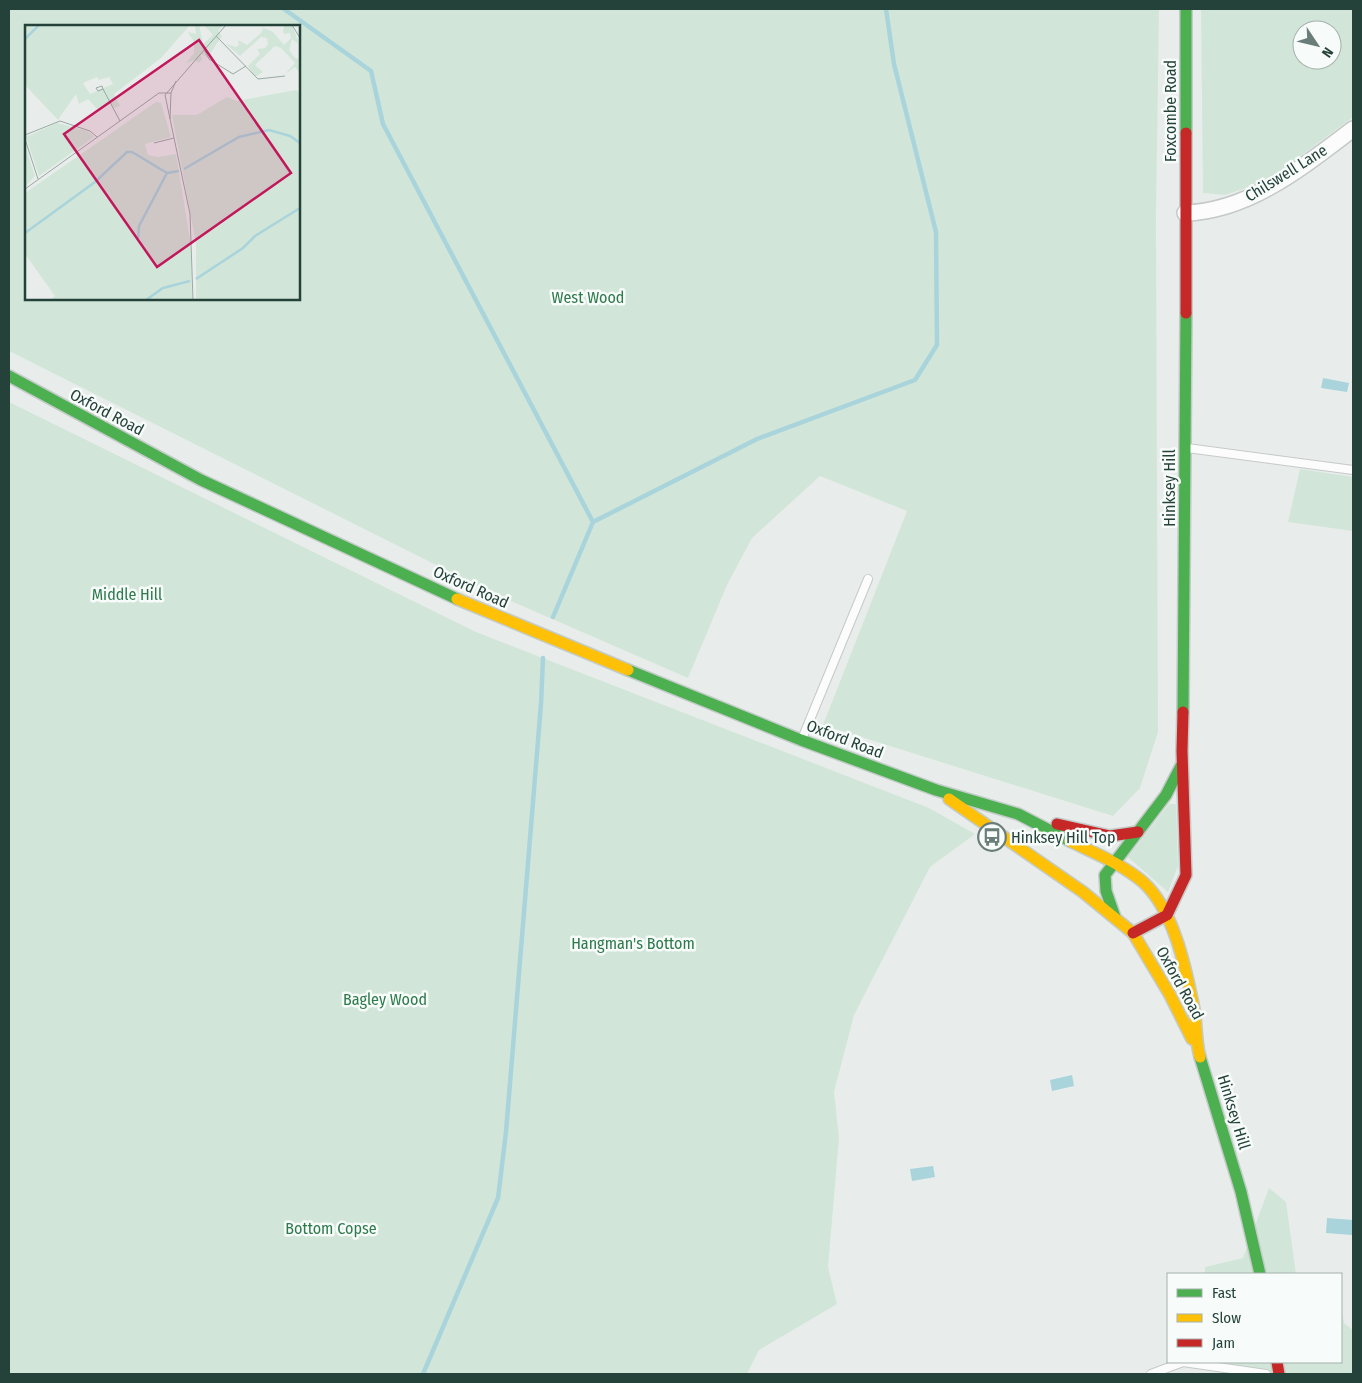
<svg xmlns="http://www.w3.org/2000/svg" width="1362" height="1383" font-family="'Fira Sans Condensed',sans-serif">
<style>
.green{fill:#d1e6d8;fill-rule:evenodd}
.water{fill:#a9d4db}
.lines{fill:none;stroke-linecap:round;stroke-linejoin:round}
.stream{stroke:#a9d4db;stroke-width:4.5}
.lane-casing{stroke:#c5cac8;stroke-width:10}
.street-casing{stroke:#c5cac8;stroke-width:18}
.fast-casing{stroke:#c3cbc8;stroke-width:14}
.slow-casing{stroke:#c3cbc8;stroke-width:14}
.jam-casing{stroke:#c3cbc8;stroke-width:14}
.lane{stroke:#fcfcfc;stroke-width:8}
.street{stroke:#fcfcfc;stroke-width:15}
.fast{stroke:#4caf50;stroke-width:11}
.slow{stroke:#ffc107;stroke-width:11}
.jam{stroke:#c62828;stroke-width:11}
.labels{text-anchor:middle;dominant-baseline:central;stroke-width:5;stroke-linejoin:round;paint-order:stroke}
.street-label{font-size:16px;fill:#24423a;stroke:#f7fbf9}
.park-label{font-size:16px;fill:#2d7a4b;stroke:#f7fbf9}
.poi-label{font-size:16px;fill:#24423a;stroke:#f7fbf9;text-anchor:start}
.inset-river{fill:none;stroke:#a9d4db;stroke-width:2.5}
.inset-road{fill:none;stroke:#9aa9a4;stroke-width:1}
.view{fill:#c2185b;fill-opacity:0.15;stroke:#c2185b;stroke-width:2.5}
.inset-edge{fill:none;stroke:#24423a;stroke-width:2.5}
</style>
<rect width="100%" height="100%" fill="#e8edeb"/>
<!-- green -->
<g class="green">
<path d="M9 9H1159L1156 219 1158 732 1140 788 1113 816 823 725 907 511 820 476 752 538 727 585 688 678 488 591 9 351ZM299 26V299H26V26Z"/>
<path d="M1201 9H1353V117L1267 181 1225 195 1203 193ZM1302 30H1332V60H1302Z"/>
<path d="M9 402 476 632 929 808 975 834 930 867 854 1015 834 1092 839 1138 828 1267 837 1304 759 1350 747 1374H9Z"/>
<path d="M1300 469 1353 477V531L1288 522Z"/>
<path d="M1169 804H1176L1178 866 1168 892 1128 857Z"/>
<path d="M1269 1188 1286 1202 1296 1274H1205V1267L1243 1258Z"/>
<path d="M1341 1309 1344 1323 1353 1330V1374H1222H1225L1234 1362H1341Z"/>
</g>
<!-- water -->
<g class="water">
<path d="M1323 378 1349 383 1347 392 1321 388Z"/>
<path d="M1072 1075 1074 1086 1052 1091 1050 1080Z"/>
<path d="M933 1166 935 1177 912 1181 910 1169Z"/>
<path d="M1327 1218 1353 1220 1352 1235 1326 1233Z"/>
</g>
<g class="lines">
<!-- stream -->
<g class="stream">
<path d="M284 9 371 71 383 124 593 522 553 617"/>
<path d="M593 522 757 439 915 380 937 345 936 232 894 64 886 9"/>
<path d="M423 1374 498 1198 506 1132 541 704 543 658"/>
</g>
<defs>
<g id="lane">
<path d="M1187 448 1353 470"/>
<path d="M802 739 868 579"/>
<path d="M1151 1374 1183 1362 1266 1374"/>
</g>
<path id="street" d="M1185 213C1250 211 1304 166 1353 129"/>
<g id="fast">
<path d="M1186 133V9"/>
<path d="M9 376 201 480 457 599"/>
<path d="M628 670 801 740 936 790 1018 814 1070 841"/>
<path d="M1183 712 1186 313"/>
<path d="M1115 917 1106 891 1105 875 1166 795 1181 766"/>
<path d="M1200 1057 1241 1192 1260 1274"/>
</g>
<g id="slow">
<path d="M457 599 628 670"/>
<path d="M949 799 1083 892 1133 933 1170 995 1192 1039"/>
<path d="M1070 841C1094 853 1122 864 1143 882 1173 909 1185 965 1193 1004 1197 1021 1195 1040 1200 1057"/>
</g>
<g id="jam">
<path d="M1186 313V133"/>
<path d="M1057 824 1110 836 1138 832"/>
<path d="M1133 933 1167 915 1186 875 1182 751 1183 712"/>
<path d="M1277 1362 1279 1374"/>
</g>
</defs>
<!-- lane casing -->
<use href="#lane" class="lane-casing"/>
<!-- street casing -->
<use href="#street" class="street-casing"/>
<!-- fast casing -->
<use href="#fast" class="fast-casing"/>
<!-- slow casing -->
<use href="#slow" class="slow-casing"/>
<!-- jam casing -->
<use href="#jam" class="jam-casing"/>
<!-- lane -->
<use href="#lane" class="lane"/>
<!-- street -->
<use href="#street" class="street"/>
<!-- fast -->
<use href="#fast" class="fast"/>
<!-- slow -->
<use href="#slow" class="slow"/>
<!-- jam -->
<use href="#jam" class="jam"/>
</g>
<!-- icons -->
<defs>
<symbol id="bus-ring" viewBox="-11 -11 22 22"><circle r="9.5" fill="#f7fbf9" stroke="#697e78" stroke-width="1.5"/><path d="M-5-6H5V4H4V6H2V4H-2V6H-4V4H-5ZM-3.5-4V0h7V-4ZM-3.5 1.2v1.5H-2V1.2ZM2 1.2v1.5H3.5V1.2Z" fill="#697e78"/></symbol>
</defs>
<g fill-rule="evenodd">
<use href="#bus-ring" x="976" y="821" width="32" height="32"/>
</g>
<g class="labels">
<!-- street labels -->
<g class="street-label">
<text transform="translate(1170 111) rotate(-90)">Foxcombe Road</text>
<text transform="translate(1286 173) rotate(-32)">Chilswell Lane</text>
<text transform="translate(107 412) rotate(28)">Oxford Road</text>
<text transform="translate(1169 488) rotate(-90)">Hinksey Hill</text>
<text transform="translate(471 587) rotate(24)">Oxford Road</text>
<text transform="translate(845 739) rotate(21)">Oxford Road</text>
<text transform="translate(1180 983) rotate(61)">Oxford Road</text>
<text transform="translate(1234 1112) rotate(73)">Hinksey Hill</text>
</g>
<!-- park labels -->
<g class="park-label">
<text x="588" y="297">West Wood</text>
<text x="127" y="594">Middle Hill</text>
<text x="633" y="943">Hangman's Bottom</text>
<text x="385" y="999">Bagley Wood</text>
<text x="331" y="1228">Bottom Copse</text>
</g>
<!-- poi labels -->
<g class="poi-label">
<text x="1011" y="837">Hinksey Hill Top</text>
</g>
</g>
<!-- overview -->
<g transform="translate(25 25)">
<rect width="275" height="275" fill="#e8edeb"/>
<path d="M0 0H12L8 3 10 5 16 0H165L136 33 89 69 95 81 89 83 83 76 82 81 73 85 63 74 54 79 51 69 33 95 0 60ZM72 52 74 55 84 52 88 59 65 69 58 58ZM174 0 178 19 188 10 179 0H198L193 6 197 11 185 29 190 36 176 29 177 35 173 38 170 35 161 38 169 28V17L163 7 171 9 170 1ZM232 0 248 7 259 20 266 13 265 8 259 9 258 5 260 0H267L274 19 267 14 264 25 270 33 275 34V48L270 42 260 49 270 38 256 23 250 21 230 40 238 47 230 52 223 41 235 29 232 24 240 23 243 19 242 13 236 12 215 31 201 19 211 22 214 20 213 15 222 20 237 7 238 3ZM271 65 275 68V275H171V219L147 90H172L202 72 212 76ZM131 77 136 78 146 112 120 119 123 130 133 132 151 129 166 221 167 275H25L30 271 0 229V168ZM32 98 63 106 69 112 14 151 1 112ZM0 121 10 151 0 162Z" fill="#d1e6d8" fill-rule="evenodd"/>
<path class="inset-river" d="M0 14 14 0M159 144 214 112 244 105 265 111 275 118M0 208 70 157 102 127H107L142 148M113 214 114 201 142 148 154 146M171 254 218 223 230 211 275 183M121 275 138 263 165 256"/>
<path class="inset-road" d="M267 0 275 13M191 11 233 54 260 51M179 24 184 34 208 49 221 41M78 64 73 66 71 63 77 61 78 64 95 96M145 94 146 68 151 56M0 110 35 96 65 106 72 112M0 114 13 154M129 118 149 113M0 164 134 68H146M168 275 165 189 140 70 201 0"/>
<path class="view" d="M174 15 266 148 132 242 39 109Z"/>
<rect width="275" height="275" class="inset-edge"/>
</g>
<!-- border -->
<rect width="1362" height="1383" fill="none" stroke="#24423a" stroke-width="20"/>
<!-- legend -->
<rect x="1167" y="1273" width="175" height="90" fill="#f7fbf9" stroke="#a3b1ad"/>
<rect x="1177" y="1289" width="25" height="8" fill="#4caf50" stroke="#a3b1ad"/>
<text x="1212" y="1298" font-size="15" fill="#24423a">Fast</text>
<rect x="1177" y="1314" width="25" height="8" fill="#ffc107" stroke="#a3b1ad"/>
<text x="1212" y="1323" font-size="15" fill="#24423a">Slow</text>
<rect x="1177" y="1339" width="25" height="8" fill="#c62828" stroke="#a3b1ad"/>
<text x="1212" y="1348" font-size="15" fill="#24423a">Jam</text>
<!-- north arrow -->
<g transform="translate(1317 45) rotate(125)"><circle r="24" fill="#f7fbf9" stroke="#a3b1ad"/>
<path d="M0-4L9 19L0 12L-9 19Z" fill="#697e78"/>
<text y="-8" font-size="14" font-weight="bold" text-anchor="middle" fill="#24423a">N</text>
</g>
</svg>
